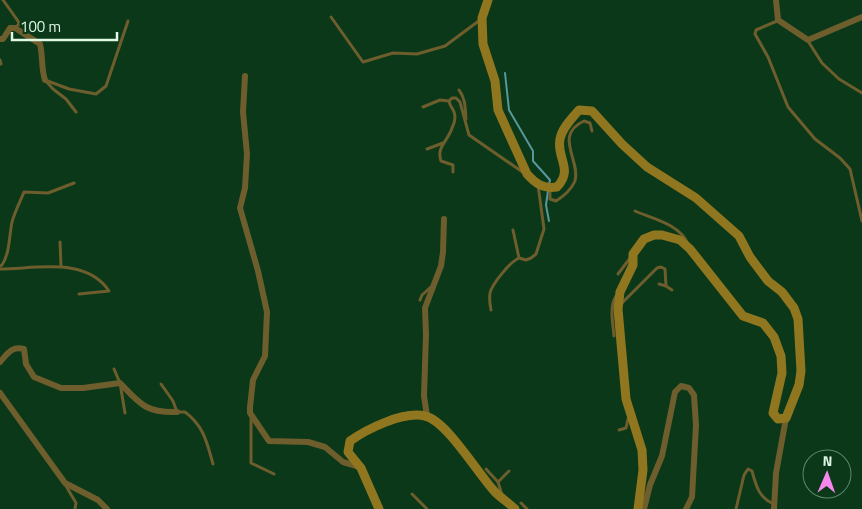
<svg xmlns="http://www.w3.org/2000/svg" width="862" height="509" font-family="'Titillium Web',sans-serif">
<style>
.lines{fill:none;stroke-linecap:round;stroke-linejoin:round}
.stream{stroke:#59979a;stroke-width:2}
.lane{stroke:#6e5d2d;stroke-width:3}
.street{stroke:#6e5d2d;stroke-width:6}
.secondary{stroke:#917620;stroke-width:9}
</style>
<rect width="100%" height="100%" fill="#0a3819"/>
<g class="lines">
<!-- stream -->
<g class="stream">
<path d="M505 73 509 110 533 151V161L550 180 549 184"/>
<path d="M548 191 546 205 549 221"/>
</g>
<!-- lane -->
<g class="lane">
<path d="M3 0 18 21 19 24 16 27"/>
<path d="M331 17 363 62 393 53 417 54 445 46 480 20"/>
<path d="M777 21 756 30 755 34 768 57 788 107 815 139 840 158 850 169 862 221"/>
<path d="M808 41 822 63 839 79 862 93"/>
<path d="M0 60 1 64"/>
<path d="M45 80 69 89 96 94 106 86 128 21"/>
<path d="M45 80 53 89 66 99 76 112"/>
<path d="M459 90C466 99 465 109 466 119"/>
<path d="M423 107 440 100 449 101"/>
<path d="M427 149 443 143"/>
<path d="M453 172V165L441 161C436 147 448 141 452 128 454 124 456 117 454 112 453 108 450 107 449 101L452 98H456L460 102 469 135 524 173"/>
<path d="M550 189V199L556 201C564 196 571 190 575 181 581 161 553 135 584 121L590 123 592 131"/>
<path d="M635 211C653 219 680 224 688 244"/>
<path d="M513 230 519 258"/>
<path d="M60 242 61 266"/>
<path d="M0 266 2 265C10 253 9 236 12 222 15 211 20 202 24 192L48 193 74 183"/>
<path d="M0 269C35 269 86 256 109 291L79 294"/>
<path d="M618 274 631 257"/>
<path d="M659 284 666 286 672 290"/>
<path d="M420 300 422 295 432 286"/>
<path d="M621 304 657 268 661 267 665 269 666 286"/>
<path d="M491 310C490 305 489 299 490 293 492 284 510 262 519 258L526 260 531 258 536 254 544 229 538 185"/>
<path d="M614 336C613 324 609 306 616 296"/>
<path d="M114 369 120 383 125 413"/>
<path d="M161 384 173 401 177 412H185C204 426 207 443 213 464"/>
<path d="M251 419V463L274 474"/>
<path d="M619 430 626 428 628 419"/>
<path d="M486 469 498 482 502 495"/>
<path d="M498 482 509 471"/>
<path d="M66 486 76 503 75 509"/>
<path d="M412 494 427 509"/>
<path d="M521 503 527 509"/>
<path d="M736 509 744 475 748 469 752 471C756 486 759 498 774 504"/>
</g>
<!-- street -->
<g class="street">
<path d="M776 0 778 20 808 40 862 17"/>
<path d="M0 39H3L10 28H15L40 44C43 56 41 68 45 80"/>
<path d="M245 76 243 112 247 154 245 188 240 208 258 271 267 312 265 356 253 380 250 407V413L269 441 308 442 325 447 343 462 360 467"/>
<path d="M0 362C8 353 12 346 24 349L26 364 34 377 61 388H83L120 383C140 404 146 413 177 412"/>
<path d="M0 393 65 483 98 500 107 509"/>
<path d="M427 416 424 396 426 334 425 308 441 266 443 252 444 219"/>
<path d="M644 509 650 485 662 456 675 392 681 386 689 388 694 395 696 425 692 497 686 509"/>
<path d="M774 509 776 473 786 418"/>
</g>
<!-- secondary -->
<g class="secondary">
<path d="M488 0 482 18 483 44 495 81 498 110 527 174C536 184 543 189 557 187 574 169 556 158 560 139 562 128 572 118 579 110L592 111 622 144 647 167 696 198 739 236 750 257 768 281 782 292 794 308 798 319 801 371 799 385 786 418 778 419 773 413 782 373 781 356 774 337 763 323 743 316 690 249 680 240 662 235H654L644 239 633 254V265L620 292 618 309 626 399 642 450 643 470 638 509"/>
<path d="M379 509 361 468 348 452 350 441C367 429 403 411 425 416 447 421 478 474 495 492 501 498 509 503 515 509"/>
</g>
</g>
<!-- north arrow -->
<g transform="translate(827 474) rotate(2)"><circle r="24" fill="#0a3819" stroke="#60856a"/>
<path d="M0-4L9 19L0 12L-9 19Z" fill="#f688ed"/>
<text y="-8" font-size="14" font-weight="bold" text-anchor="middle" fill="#e0f8e4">N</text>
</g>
<!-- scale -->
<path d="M12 32v8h105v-8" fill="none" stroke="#e0f8e4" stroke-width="2.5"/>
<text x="20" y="32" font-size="15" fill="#e0f8e4" stroke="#0a3819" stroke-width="4" paint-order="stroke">100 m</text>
</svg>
